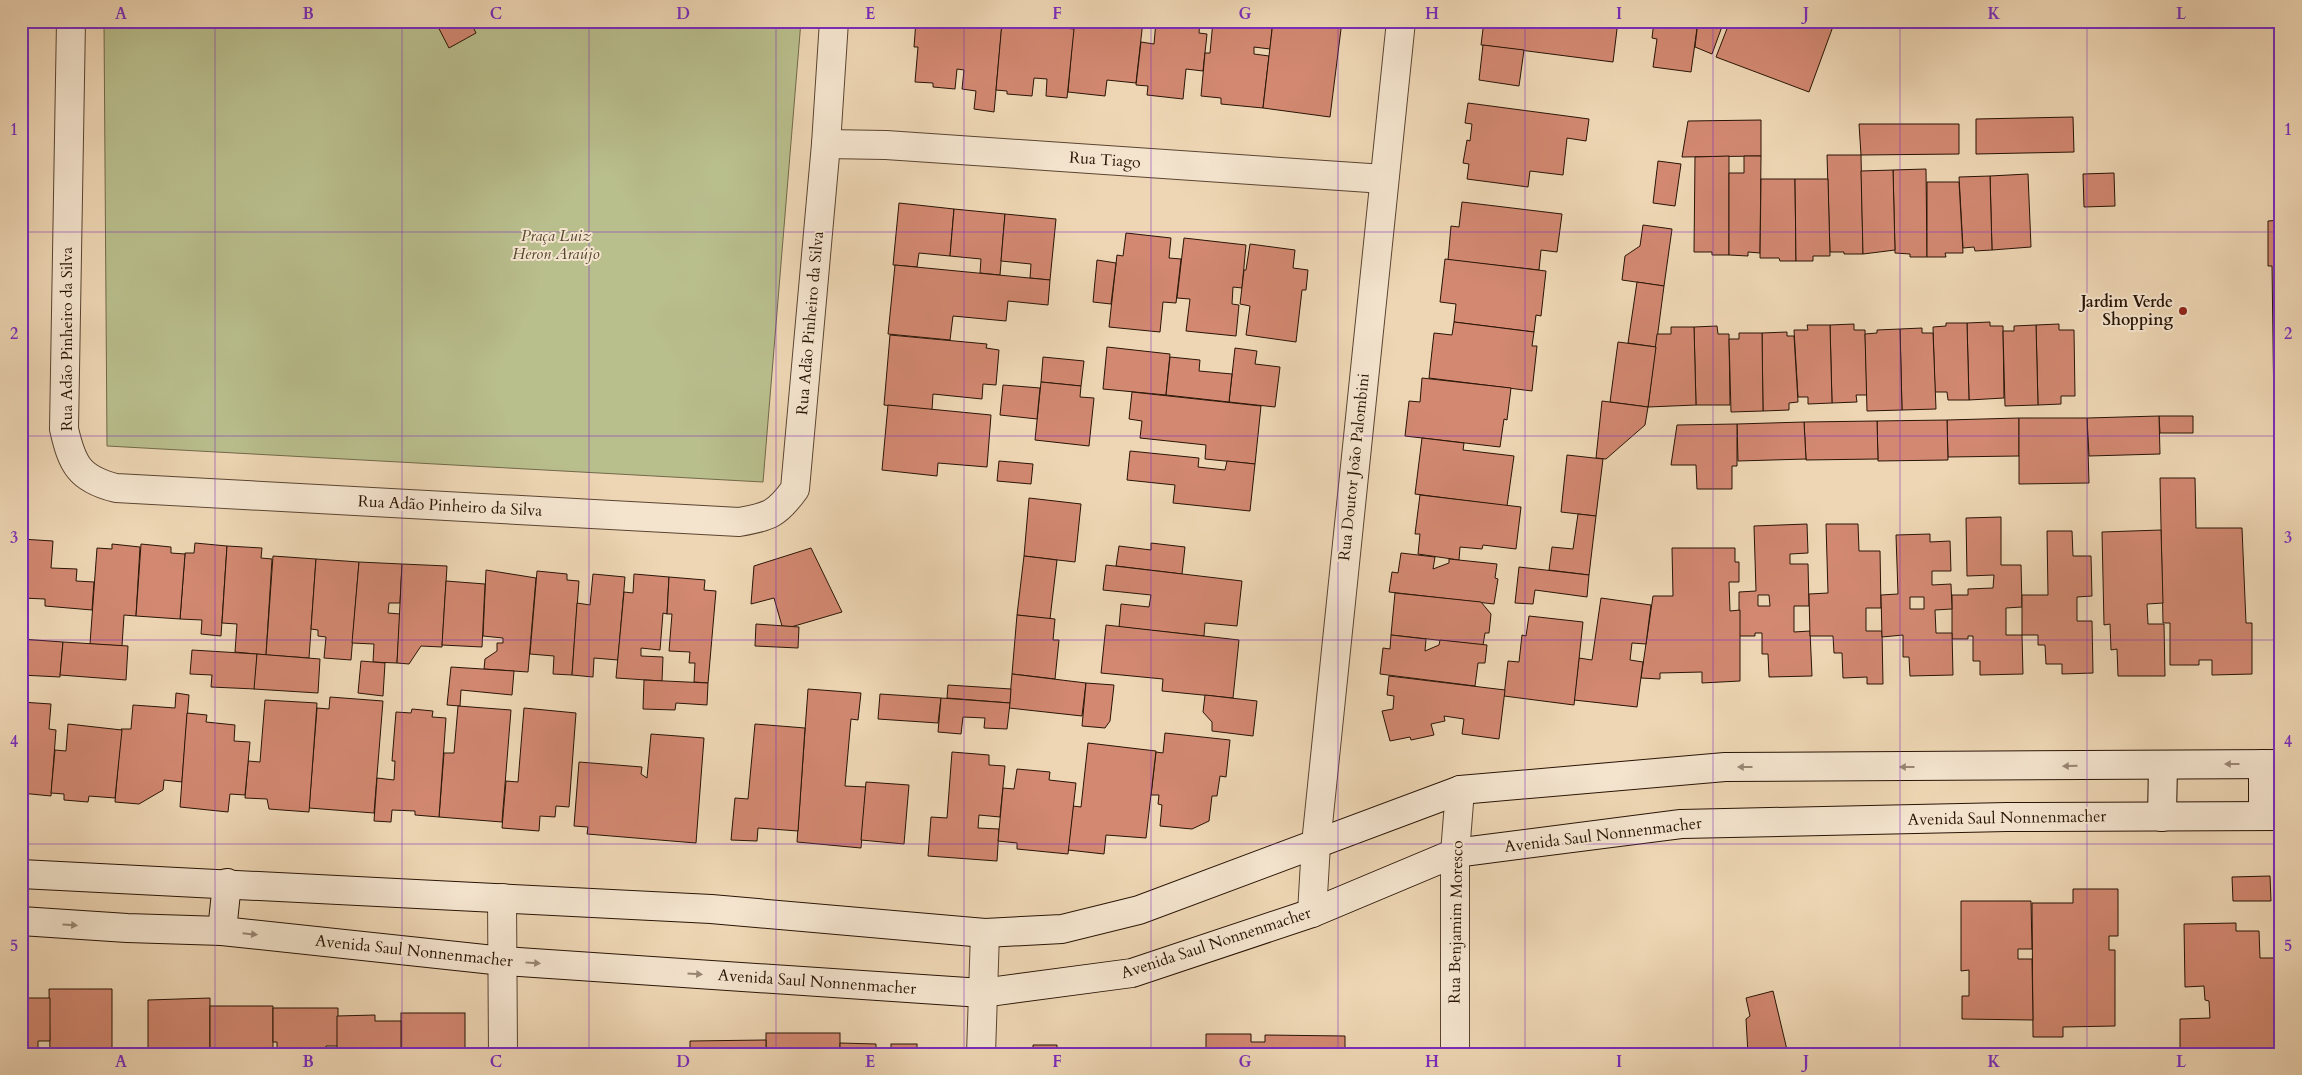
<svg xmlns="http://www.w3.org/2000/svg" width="2302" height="1075" font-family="Cardo,serif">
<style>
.green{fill:#b9be8d;stroke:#716949}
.building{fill:#d28871;stroke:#291405;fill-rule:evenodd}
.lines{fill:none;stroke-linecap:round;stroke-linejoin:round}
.street-casing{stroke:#5a4431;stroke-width:30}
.secondary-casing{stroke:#291405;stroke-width:30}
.street{stroke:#f4e4ce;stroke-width:28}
.secondary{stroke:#f4e4ce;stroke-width:28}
.oneway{fill:#998674}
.grid{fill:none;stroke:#7b2cbf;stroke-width:1;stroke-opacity:0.55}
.poi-dot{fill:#8f2418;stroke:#f4e4ce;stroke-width:2}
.labels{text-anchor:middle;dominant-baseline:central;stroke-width:4;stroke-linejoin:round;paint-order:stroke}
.street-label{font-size:16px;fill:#291405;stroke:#f4e4ce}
.park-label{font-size:16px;font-style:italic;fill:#54472e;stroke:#f4e4ce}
.poi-label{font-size:16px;font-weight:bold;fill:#291405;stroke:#f4e4ce;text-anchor:end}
.neatline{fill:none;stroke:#7b2cbf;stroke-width:2}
.grid-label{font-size:16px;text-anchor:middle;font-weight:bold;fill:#7b2cbf}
</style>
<rect width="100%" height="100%" fill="#eed6b4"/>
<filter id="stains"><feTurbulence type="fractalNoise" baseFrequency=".004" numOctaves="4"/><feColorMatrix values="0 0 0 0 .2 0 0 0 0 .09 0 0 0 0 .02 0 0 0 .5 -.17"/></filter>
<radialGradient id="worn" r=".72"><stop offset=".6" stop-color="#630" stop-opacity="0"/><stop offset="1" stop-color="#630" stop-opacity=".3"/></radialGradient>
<!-- green -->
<path class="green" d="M104 21H801L763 482 107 446Z"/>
<!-- building -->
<g class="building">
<path d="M435 21H470L476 33 449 48Z"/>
<path d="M916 21H985V24L1002 25 994 112 974 109 976 91 962 89 964 70 957 69 955 89 933 87V83L915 82 918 47H914Z"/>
<path d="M1074 21H1143L1136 83 1107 80 1105 96 1068 92Z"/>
<path d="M1156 21H1200L1199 33 1207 34 1203 71 1186 69 1183 99 1147 95 1148 86 1136 85 1141 42 1154 44Z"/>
<path d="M1213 21H1273L1270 49 1254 47V54L1269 56 1263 108 1221 104V98L1201 96 1205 53H1210Z"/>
<path d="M1273 21H1342L1330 117 1263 108Z"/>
<path d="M1484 21H1618L1613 62 1481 45Z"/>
<path d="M1654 21H1698L1691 72 1653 67 1657 39 1652 38Z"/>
<path d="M1698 21H1724L1712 54 1695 47Z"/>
<path d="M1730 21H1835L1809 92 1716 57Z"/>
<path d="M1002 22 1074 29 1067 98 1046 96 1047 79 1034 78 1032 96 1007 94V91L996 90Z"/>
<path d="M1483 45 1524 50 1519 86 1479 80Z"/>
<path d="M1468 103 1589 119 1586 141 1567 138 1563 175 1530 171 1528 187 1467 179 1469 164 1463 163 1467 140 1470 141 1472 124 1465 123Z"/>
<path d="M2073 117 2074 152 1976 154V119Z"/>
<path d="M1761 120V156L1682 157 1688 121Z"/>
<path d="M1859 124H1959V154L1861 155Z"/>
<path d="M1827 155H1861L1863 254H1844V252H1830Z"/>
<path d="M1729 156V255H1712V252H1694L1695 157Z"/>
<path d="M1744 156H1761L1760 253 1748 252V256L1729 255V173H1744Z"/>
<path d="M1658 161 1681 164 1675 206 1653 203Z"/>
<path d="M1926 169 1927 257H1910V254L1895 253 1893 170Z"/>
<path d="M1893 170 1895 250 1863 254 1861 171Z"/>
<path d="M2114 173 2115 206 2084 207 2083 174Z"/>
<path d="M2028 174 2031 247 1992 250 1990 176Z"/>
<path d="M1990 176 1992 250 1975 251 1974 247 1963 248 1959 177Z"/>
<path d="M1761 179H1795L1796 261H1780L1779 258H1760Z"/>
<path d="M1795 179H1828L1830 256H1813V261H1796Z"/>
<path d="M1927 182H1959L1963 253H1945L1946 257H1927Z"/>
<path d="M1462 202 1562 214 1557 252 1541 250 1539 270 1448 260 1451 226 1459 227Z"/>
<path d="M899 203 954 209 950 256 919 253 917 267 893 265Z"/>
<path d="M954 209 1005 214 1000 275 980 273 981 259 950 256Z"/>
<path d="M1005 214 1056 219 1050 280 1030 278 1031 264 1001 261Z"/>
<path d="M2281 220V414H2274L2272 266H2268V221Z"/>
<path d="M1643 225 1672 229 1664 286 1622 280 1625 256 1640 246Z"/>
<path d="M1126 233 1171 238 1169 258 1181 259 1176 303 1163 302 1160 332 1109 327 1117 255 1123 256Z"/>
<path d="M1184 238 1246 245 1242 288 1233 287 1232 304 1239 305 1236 336 1186 331 1190 299 1177 298Z"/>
<path d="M1250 244 1295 250 1293 268 1308 270 1306 290H1302L1296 342 1246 335 1250 306 1240 304 1244 270H1246Z"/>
<path d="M1445 259 1546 271 1541 316 1536 315 1534 332 1454 322 1456 304 1440 302Z"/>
<path d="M1097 260 1116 263 1111 304 1093 302Z"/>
<path d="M895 265 1050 280 1048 305 1008 301 1006 321 953 316 950 340 888 334Z"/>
<path d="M1637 282 1664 286 1656 347 1628 343Z"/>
<path d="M1454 322 1534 332 1532 346H1537L1532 391 1429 378 1434 333 1452 335Z"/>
<path d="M1990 322V326H2003L2004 398 1969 400 1967 323Z"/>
<path d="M1946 323H1967L1969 400H1948L1947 392H1935L1933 327 1946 326Z"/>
<path d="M1854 324V330H1865L1867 395H1856L1857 402 1832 403 1830 325Z"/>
<path d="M2059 324V330H2074L2075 396H2061V404L2038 405 2036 325Z"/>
<path d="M1807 325H1830L1832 403 1808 404V397H1798L1794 330H1808Z"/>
<path d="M2036 325 2038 405 2005 406 2003 331H2014V326Z"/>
<path d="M1717 326 1718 334H1729L1730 405H1696L1694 327Z"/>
<path d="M1671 327H1694L1696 405 1648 407 1657 334H1671Z"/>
<path d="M1922 328V333H1933L1936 409 1902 410 1900 329Z"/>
<path d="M1900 329 1902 410 1867 411 1865 334 1877 333V330Z"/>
<path d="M1787 332V336H1794L1798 402 1789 403V410L1763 411 1762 333Z"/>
<path d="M1739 333H1762L1763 411 1731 412 1729 339H1739Z"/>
<path d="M890 335 987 344 986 348 999 350 996 385 983 384 982 399 933 394 932 410 884 405Z"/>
<path d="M1618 342 1656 347 1648 407 1610 402Z"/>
<path d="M1107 347 1170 354 1166 395 1103 389Z"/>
<path d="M1235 348 1257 351 1255 364 1280 367 1275 407 1229 402Z"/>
<path d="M1043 357 1084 361 1081 386 1041 382Z"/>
<path d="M1170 357 1200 360 1199 371 1232 374 1229 402 1166 395Z"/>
<path d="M1422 378 1511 388 1507 420 1504 419 1500 447 1405 436 1409 401 1420 402Z"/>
<path d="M1041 382 1081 386 1080 397 1094 398 1089 446 1035 440Z"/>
<path d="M1003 385 1040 388 1037 419 1000 415Z"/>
<path d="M1132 392 1261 406 1255 464 1205 459 1206 445 1140 438 1142 421 1129 419Z"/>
<path d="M1602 401 1648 407 1645 425 1606 459 1596 458Z"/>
<path d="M888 405 991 415 987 467 938 463 937 476 882 470Z"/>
<path d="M2159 416H2193V433H2160Z"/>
<path d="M2159 416 2160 454 2089 456 2087 418Z"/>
<path d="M2019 418V456L1948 457 1947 420Z"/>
<path d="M2019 418H2087L2089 483 2019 484Z"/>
<path d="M1947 420 1948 460 1878 461 1877 421Z"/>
<path d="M1877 421 1878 459 1806 460 1804 422Z"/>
<path d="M1804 422 1806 459 1738 461 1737 424Z"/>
<path d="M1737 424V466H1732V489H1697L1696 465H1671L1677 425Z"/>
<path d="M1422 438 1464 443 1463 450 1514 456 1507 506 1415 494Z"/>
<path d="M1130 451 1199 458 1198 467 1225 470 1227 461 1255 464 1250 511 1173 503 1175 485 1127 480Z"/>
<path d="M1567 455 1603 459 1596 516 1561 512Z"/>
<path d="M999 461 1033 464 1031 484 997 481Z"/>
<path d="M2160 478H2195L2196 528H2242L2246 623H2252V674L2212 675V660H2199V665H2170V623H2163Z"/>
<path d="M1420 495 1521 507 1516 549 1483 545 1482 549 1460 547 1459 560 1418 554 1420 534H1415Z"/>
<path d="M1029 498 1081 504 1075 562 1024 556Z"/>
<path d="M1578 514 1596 516 1589 575 1549 570 1552 547 1573 549Z"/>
<path d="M2001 517V565H2021L2022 607 2006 608V635H2022L2023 674 1980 675V661H1973V636H1968V639H1952V595H1968V589L1993 588 1994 575 1967 576 1966 518Z"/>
<path d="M1807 524 1808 553 1790 554V564H1808L1809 606H1794V632L1810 631 1812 676 1769 677 1768 654H1762V633H1755V636H1739V592L1756 591 1754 526ZM1758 595H1769L1770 606H1758Z"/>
<path d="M1826 524H1858L1859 551H1880L1881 608H1866V631H1882L1883 684H1867V677L1843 678 1842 653H1834L1833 636H1810L1809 594 1828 593Z"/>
<path d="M2161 530 2163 603 2147 604 2148 624H2164L2165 676H2118L2117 649 2111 650 2110 624 2104 625 2102 532Z"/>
<path d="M2047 531H2072L2073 556H2091L2092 596 2077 597V621H2092L2093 673 2062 674V664H2046L2045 645H2038V635H2022V595H2048Z"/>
<path d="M1930 534V542L1950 541 1951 571H1932V585L1951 584 1952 609 1935 610 1936 633H1952L1953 675 1910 676 1909 657H1903V635L1882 637 1881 595 1898 594 1896 535ZM1910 597H1924V609H1910Z"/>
<path d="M21 539 53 541 51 568 77 569 76 581 94 582 92 610 45 606V599L22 598 21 606Z"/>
<path d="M195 543 227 546 221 636 201 634 202 620 180 619 185 553H194Z"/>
<path d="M1151 543 1185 547 1182 574 1116 566 1119 546 1151 550Z"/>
<path d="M112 544 140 547 136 616 124 615 122 646 90 644 97 548 112 549Z"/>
<path d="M141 544 171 547V553L185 554 180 619 136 616Z"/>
<path d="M227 546 262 548 261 558 272 559 266 655 235 652 237 624 222 623Z"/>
<path d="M811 548 842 612 791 627 782 626 774 598 751 604 754 566Z"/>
<path d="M1672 548H1735V562H1739V582H1729L1730 611 1740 610V681L1702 683V672L1660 673V679L1641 678 1653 596H1673Z"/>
<path d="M1401 553 1435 557 1433 569 1449 563V559L1497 564 1495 578 1498 579 1494 604 1389 592 1392 572 1398 573Z"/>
<path d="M273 556 316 559 309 658 266 655Z"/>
<path d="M1024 556 1057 560 1050 619 1017 615Z"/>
<path d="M316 559 359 562 351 660 324 658 326 637 318 636V630L311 629Z"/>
<path d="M359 562 402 564 400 603H389L388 613 400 614 397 663 373 662 374 644 352 643Z"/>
<path d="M402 564 447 566 442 647 421 646 409 664 397 663Z"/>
<path d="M1106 565 1242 581 1237 626 1205 623 1204 636 1119 627 1121 604 1149 607 1151 595 1103 590Z"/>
<path d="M1519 567 1589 575 1587 597 1535 590 1533 604 1515 603Z"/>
<path d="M486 570 536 578 528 672 484 669 485 659 497 651V643H503V638L483 636Z"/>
<path d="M537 571 567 574V580L579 581 572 675 553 674 554 656 530 654Z"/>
<path d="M593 574 625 577 618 660 594 658 593 677 572 675 577 603 590 605Z"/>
<path d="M634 574 669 577 667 614 663 613 660 650 641 648V656L663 657 662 681 616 678 624 592 633 593Z"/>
<path d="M669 577 705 580 704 590 716 591 708 683 694 682 695 663H689L690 652 669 651 672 614H667Z"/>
<path d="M446 581 485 584 482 647 442 645Z"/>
<path d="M1395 593 1481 602 1491 614 1489 633H1485L1483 645 1391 635Z"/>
<path d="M1601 598 1651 605 1646 644 1632 643 1630 660 1643 662 1637 707 1574 700 1579 658 1592 660Z"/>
<path d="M1017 615 1055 619 1053 640H1059L1055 679 1012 674Z"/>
<path d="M1529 616 1583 622 1574 705 1504 696 1508 661 1519 662 1522 635 1526 636Z"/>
<path d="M756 624 799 627 798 648 755 646Z"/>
<path d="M1106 625 1239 640 1233 698 1162 691 1163 679 1101 673Z"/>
<path d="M1391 635 1426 639 1425 651 1439 645 1440 640 1487 645 1485 663H1478L1475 686 1380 674 1383 648 1390 649Z"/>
<path d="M21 639 63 642 60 677 21 675Z"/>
<path d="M63 642 128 646 126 680 60 675Z"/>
<path d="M192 650 257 654 255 689 211 687 212 675 190 674Z"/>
<path d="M257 654 320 659 318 693 254 689Z"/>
<path d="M361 661 385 663 383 696 358 693Z"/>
<path d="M451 667 514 671 512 695 461 690 460 706 447 705Z"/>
<path d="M1012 674 1086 683 1082 716 1009 708Z"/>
<path d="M1389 676 1505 690 1499 739 1462 734 1464 719 1444 716 1445 721 1431 724 1434 735 1411 740 1410 737 1390 741 1382 711 1393 709 1394 696 1387 695Z"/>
<path d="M644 680 708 683 707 705 676 703 675 710 643 709Z"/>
<path d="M1086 683 1114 685 1110 721 1105 728 1082 726Z"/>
<path d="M948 685 1011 689 1010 703 947 698Z"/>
<path d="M808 689 861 693 858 720 851 719 845 786 866 787 861 848 797 842Z"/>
<path d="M176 693 189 695 182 782 164 780 163 790 139 804 115 802 121 729H131L133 705 175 708Z"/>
<path d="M880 694 941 698 938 723 878 719Z"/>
<path d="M1205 695 1257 701 1253 736 1212 731V722L1203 712Z"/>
<path d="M330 697 383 701 374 813 309 808 317 708 329 709Z"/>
<path d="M941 698 1010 703 1007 729 984 728 985 718 963 717 961 734 938 732Z"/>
<path d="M265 700 317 703 309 812 269 809 267 799 245 798 248 761 260 762Z"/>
<path d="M21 702 51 704 49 729 56 730 51 796 21 793Z"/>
<path d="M458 706 511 710 502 822 439 817 444 753H454Z"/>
<path d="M524 708 576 713 569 807 556 806 555 817 540 816 539 831 502 828 506 781 518 782Z"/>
<path d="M412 709 433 711 432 717 446 718 439 817 415 815V811L392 810 391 822 374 821 377 778 394 780 395 761H392L396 712 411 713Z"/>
<path d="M187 713 207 715 206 722 235 725 234 741 250 742 245 795 230 794 228 812 180 807Z"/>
<path d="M68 724 122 730 115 798 89 796 88 802 64 800V794L51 793 55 750 66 751Z"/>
<path d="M755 724 805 728 798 831 758 828 757 841 731 840 735 798 748 799Z"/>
<path d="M1165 733 1230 740 1226 777 1220 776 1217 796H1212L1209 821 1192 829 1160 826 1162 805 1158 804 1159 795H1151L1156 752 1163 753Z"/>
<path d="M651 734 704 738 696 843 587 834 588 827 574 826 579 762 642 767 641 774 647 778Z"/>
<path d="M1088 743 1156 751 1146 838 1106 835 1104 854 1068 850 1073 806 1081 807Z"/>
<path d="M952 752 989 755V765L1005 766 1000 817 979 815 978 828 999 829 997 861 928 856 931 817 947 818Z"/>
<path d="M1017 769 1050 772 1049 780 1076 783 1068 854 1017 849V843L998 841 1003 788 1014 789Z"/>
<path d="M866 782 909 785 904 844 861 840Z"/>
<path d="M2270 876 2271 901H2233L2232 877Z"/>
<path d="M2073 889H2118V936H2109V950H2115V1026L2063 1027V1037H2033L2032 903H2073Z"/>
<path d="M1961 901H2031L2032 949H2018V959H2032L2033 1020 1962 1019V996H1969V970L1961 971Z"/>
<path d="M2236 923V931H2259L2260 958H2274L2276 1054H2180V1019L2210 1018 2209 1001 2205 1000 2204 986 2185 987 2184 924Z"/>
<path d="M2274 972H2281V1026H2275Z"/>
<path d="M49 989H112V1054H50Z"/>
<path d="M1773 991 1788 1054H1748L1746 1019 1750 1016 1746 998Z"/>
<path d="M21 998H50V1041H38V1054H21Z"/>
<path d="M210 998V1054H148V1000Z"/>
<path d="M210 1006H273V1054H214V1049H210Z"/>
<path d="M273 1008H338V1046H326V1054H277V1042H273Z"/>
<rect x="401" y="1013" width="64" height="41"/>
<path d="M375 1015V1021H401V1054L337 1053V1016Z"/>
<rect x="766" y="1033" width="74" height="21"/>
<path d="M1206 1034H1251V1042H1265V1035L1345 1036V1048L1368 1049V1054H1206Z"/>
<path d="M766 1040V1054H690V1041Z"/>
<path d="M840 1043 876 1044V1054H840Z"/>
<rect x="891" y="1044" width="26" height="10"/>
<path d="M1033 1045H1057V1048H1083V1054H1014V1050H1033Z"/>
</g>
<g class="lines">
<defs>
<g id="street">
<path d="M71 21 64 429C72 464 79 479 116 488L739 522C769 517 777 514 795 489L826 144 834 21"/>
<path d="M826 144 886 145 1384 179"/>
<path d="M502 898 503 1054"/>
<path d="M1312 913 1316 844 1401 21"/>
<path d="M981 1054 985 933"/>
<path d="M1455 1054V853L1460 790"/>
</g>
<g id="secondary">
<path d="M2263 764V816"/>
<path d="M2162 817 2163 765"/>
<path d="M21 874 711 909 985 933 1062 929 1139 910 1460 790 1725 767 2281 764"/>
<path d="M21 921 127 928 222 931 503 961 982 993 1132 973 1312 913 1455 853 1681 824 2007 817 2281 816"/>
<path d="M222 931 227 883"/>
</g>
</defs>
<!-- street casing -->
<use href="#street" class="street-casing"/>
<!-- secondary casing -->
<use href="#secondary" class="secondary-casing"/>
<!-- street -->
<use href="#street" class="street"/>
<!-- secondary -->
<use href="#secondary" class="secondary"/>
</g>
<!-- one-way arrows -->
<defs><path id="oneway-solid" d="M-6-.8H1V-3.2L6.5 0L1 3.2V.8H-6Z" transform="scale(1.25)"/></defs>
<g class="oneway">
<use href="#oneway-solid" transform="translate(2232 764) rotate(180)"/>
<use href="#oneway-solid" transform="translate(2070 766) rotate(179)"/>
<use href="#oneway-solid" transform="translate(1745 767) rotate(180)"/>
<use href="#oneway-solid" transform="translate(1907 767) rotate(180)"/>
<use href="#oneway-solid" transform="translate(70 925) rotate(4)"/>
<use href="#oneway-solid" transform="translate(250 934) rotate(6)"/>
<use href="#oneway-solid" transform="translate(533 963) rotate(4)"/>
<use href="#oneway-solid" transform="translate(695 974) rotate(4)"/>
</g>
<!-- grid -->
<path class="grid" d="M215 21V1054M402 21V1054M589 21V1054M776 21V1054M964 21V1054M1151 21V1054M1338 21V1054M1525 21V1054M1713 21V1054M1900 21V1054M2087 21V1054M21 232H2281M21 436H2281M21 640H2281M21 844H2281"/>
<!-- markers -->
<circle class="poi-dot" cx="2183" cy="311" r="5"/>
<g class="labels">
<!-- street labels -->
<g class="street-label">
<text transform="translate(1105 160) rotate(4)">Rua Tiago</text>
<text transform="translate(810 323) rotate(-85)">Rua Adão Pinheiro da Silva</text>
<text transform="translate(67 339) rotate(-90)">Rua Adão Pinheiro da Silva</text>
<text transform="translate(1354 467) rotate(-84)">Rua Doutor João Palombini</text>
<text transform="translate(450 506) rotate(3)">Rua Adão Pinheiro da Silva</text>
<text transform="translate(2007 818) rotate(-1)">Avenida Saul Nonnenmacher</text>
<text transform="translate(1603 835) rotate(-7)">Avenida Saul Nonnenmacher</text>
<text transform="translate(1456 922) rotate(-89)">Rua Benjamim Moresco</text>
<text transform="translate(1216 943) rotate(-18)">Avenida Saul Nonnenmacher</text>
<text transform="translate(414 951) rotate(6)">Avenida Saul Nonnenmacher</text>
<text transform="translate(817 982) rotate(4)">Avenida Saul Nonnenmacher</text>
</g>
<!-- park labels -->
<g class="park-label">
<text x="556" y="236">Praça Luiz<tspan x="556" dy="18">Heron Araújo</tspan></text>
</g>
<!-- poi labels -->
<g class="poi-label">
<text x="2173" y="302">Jardim Verde<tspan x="2173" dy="18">Shopping</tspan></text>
</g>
</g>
<!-- margin -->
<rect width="2302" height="1075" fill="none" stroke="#eed6b4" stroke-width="55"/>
<rect x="28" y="28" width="2246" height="1020" class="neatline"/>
<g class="grid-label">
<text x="121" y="19">A</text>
<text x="308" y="19">B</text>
<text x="496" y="19">C</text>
<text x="683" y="19">D</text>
<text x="870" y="19">E</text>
<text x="1057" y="19">F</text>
<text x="1245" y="19">G</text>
<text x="1432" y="19">H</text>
<text x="1619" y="19">I</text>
<text x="1806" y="19">J</text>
<text x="1994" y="19">K</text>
<text x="2181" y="19">L</text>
<text x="14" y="135">1</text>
<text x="2288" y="135">1</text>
<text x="14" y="339">2</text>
<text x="2288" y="339">2</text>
<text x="14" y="543">3</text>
<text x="2288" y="543">3</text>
<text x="14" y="747">4</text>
<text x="2288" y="747">4</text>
<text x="14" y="951">5</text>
<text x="2288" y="951">5</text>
<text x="121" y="1067">A</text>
<text x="308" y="1067">B</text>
<text x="496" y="1067">C</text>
<text x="683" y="1067">D</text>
<text x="870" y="1067">E</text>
<text x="1057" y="1067">F</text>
<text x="1245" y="1067">G</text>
<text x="1432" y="1067">H</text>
<text x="1619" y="1067">I</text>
<text x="1806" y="1067">J</text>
<text x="1994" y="1067">K</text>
<text x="2181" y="1067">L</text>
</g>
<rect width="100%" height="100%" filter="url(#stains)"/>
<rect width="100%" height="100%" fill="url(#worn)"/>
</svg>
